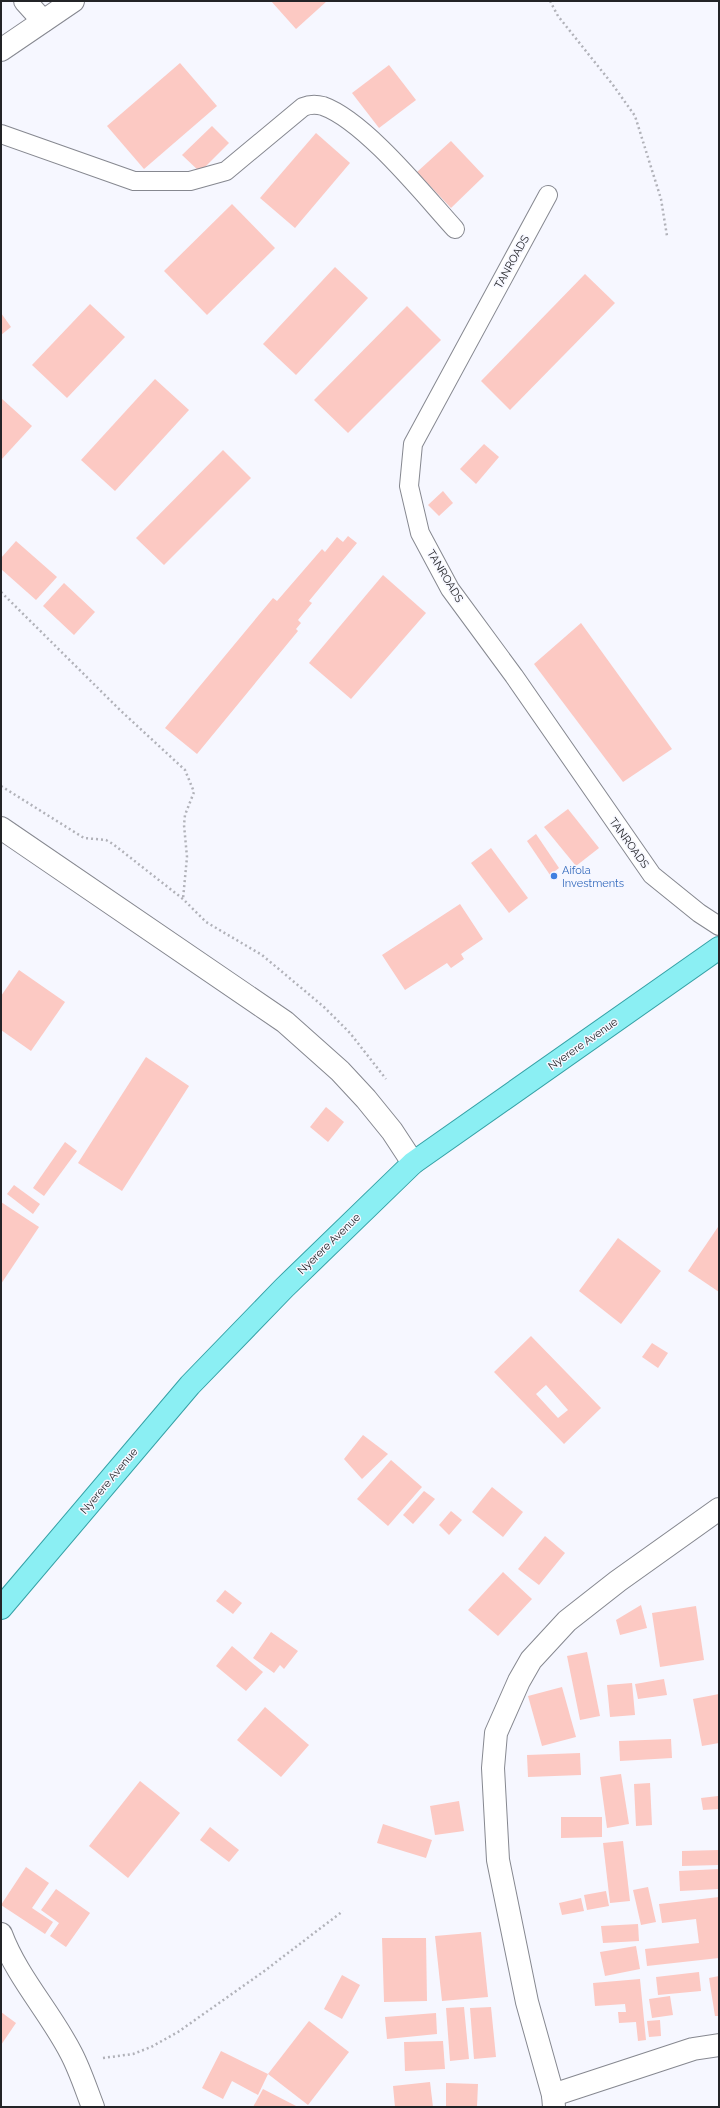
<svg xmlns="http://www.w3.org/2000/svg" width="720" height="2108" font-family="Raleway,sans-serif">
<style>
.building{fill:#fcc9c3;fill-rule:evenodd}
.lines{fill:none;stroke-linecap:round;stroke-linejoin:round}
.lane-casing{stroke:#868890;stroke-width:20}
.street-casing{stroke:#868890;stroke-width:24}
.primary-casing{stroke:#35a1a6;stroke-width:24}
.path{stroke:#b1b2b9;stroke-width:2.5;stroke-dasharray:2 3;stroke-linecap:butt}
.lane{stroke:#fff;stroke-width:18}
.street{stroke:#fff;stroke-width:22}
.primary{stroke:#8beff3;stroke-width:22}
.shop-dot{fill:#3f7fe0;stroke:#f6f7ff;stroke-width:1.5}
.labels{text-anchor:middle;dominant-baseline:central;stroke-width:3;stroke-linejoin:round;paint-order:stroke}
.street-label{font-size:11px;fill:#232427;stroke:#f6f7ff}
.shop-label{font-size:11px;fill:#366cbe;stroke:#f6f7ff;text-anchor:start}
</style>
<rect width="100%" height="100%" fill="#f6f7ff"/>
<!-- building -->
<g class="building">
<path d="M271 1H327L296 29Z"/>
<path d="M180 63 217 106 144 169 107 126Z"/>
<path d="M389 65 416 100 379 128 352 93Z"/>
<path d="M212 126 229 143 200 172 182 155Z"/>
<path d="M316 133 350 163 295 228 260 198Z"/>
<path d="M451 141 484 176 451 208 417 172Z"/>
<path d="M232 204 275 248 207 315 164 271Z"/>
<path d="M335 267 368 298 296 375 263 344Z"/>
<path d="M585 274 615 303 510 410 481 381Z"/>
<path d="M90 304 125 337 67 398 32 365Z"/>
<path d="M407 306 441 340 348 433 314 400Z"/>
<path d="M1 313 11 327 1 335Z"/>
<path d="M155 379 189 410 115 491 81 460Z"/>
<path d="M1 398 32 426 1 460Z"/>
<path d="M484 444 499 457 476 484 460 469Z"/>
<path d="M223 450 251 478 164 565 136 538Z"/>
<path d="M443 491 453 503 439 516 428 505Z"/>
<path d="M348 536 357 543 309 601 312 603 298 620 301 623 296 629 298 631 197 754 165 728 273 598 277 601 322 549 325 552 337 537 343 542Z"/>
<path d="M16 541 57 577 36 600 1 569V558Z"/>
<path d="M383 575 426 613 351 699 309 663Z"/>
<path d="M64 583 95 612 74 635 43 606Z"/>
<path d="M581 623 672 749 623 782 534 664Z"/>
<path d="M568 809 599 848 576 866 544 827Z"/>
<path d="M536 834 559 868 550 875 527 841Z"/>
<path d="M491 848 528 898 509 913 471 863Z"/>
<path d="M460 904 483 939 461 954 464 959 451 968 447 963 405 990 382 955Z"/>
<path d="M19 970 65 1002 31 1051 1 1030V996Z"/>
<path d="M146 1057 189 1086 122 1191 78 1163Z"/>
<path d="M326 1107 344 1122 328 1142 310 1127Z"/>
<path d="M65 1142 77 1151 44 1196 33 1188Z"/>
<path d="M14 1185 40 1204 33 1214 7 1194Z"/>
<path d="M1 1202 39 1227 1 1284Z"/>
<path d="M718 1227 719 1228V1292L688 1271Z"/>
<path d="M618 1238 661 1271 621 1324 579 1291Z"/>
<path d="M531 1336 601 1408 564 1444 494 1372ZM546 1385 568 1410 558 1418 536 1394Z"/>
<path d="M652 1343 668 1353 658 1368 642 1357Z"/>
<path d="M363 1435 388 1454 362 1479 344 1459Z"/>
<path d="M391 1460 422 1487 388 1526 357 1499Z"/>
<path d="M492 1487 523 1512 503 1537 472 1512Z"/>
<path d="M424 1491 435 1499 413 1524 403 1515Z"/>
<path d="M451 1511 462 1520 449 1535 439 1525Z"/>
<path d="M545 1536 565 1553 539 1585 518 1569Z"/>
<path d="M503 1572 532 1599 498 1636 468 1610Z"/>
<path d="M225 1590 242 1603 233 1614 216 1601Z"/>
<path d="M641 1605 647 1628 620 1635 616 1620Z"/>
<path d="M696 1606 704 1660 660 1667 652 1613Z"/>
<path d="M271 1632 298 1651 284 1669 280 1665 274 1673 253 1658Z"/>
<path d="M232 1646 263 1672 246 1691 216 1666Z"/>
<path d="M587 1652 600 1716 580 1720 567 1656Z"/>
<path d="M664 1679 667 1695 638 1699 635 1684Z"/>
<path d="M632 1683 635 1715 610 1717 607 1685Z"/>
<path d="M562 1687 576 1737 542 1746 528 1696Z"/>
<path d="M719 1694V1743L702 1746 693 1699Z"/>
<path d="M265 1707 309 1745 281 1777 237 1740Z"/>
<path d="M671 1739 672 1758 620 1761 619 1741Z"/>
<path d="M580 1753 581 1775 528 1777 527 1755Z"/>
<path d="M621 1774 629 1824 607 1828 600 1777Z"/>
<path d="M140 1781 180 1813 128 1878 89 1846Z"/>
<path d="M650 1783 652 1825 636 1826 634 1784Z"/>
<path d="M718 1796 719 1809 703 1810 701 1798Z"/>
<path d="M459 1801 464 1831 435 1835 430 1806Z"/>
<path d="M561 1817H602V1837L561 1838Z"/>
<path d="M383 1824 432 1840 426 1858 377 1843Z"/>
<path d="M210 1827 239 1850 229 1862 200 1840Z"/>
<path d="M623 1841 630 1901 610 1903 603 1843Z"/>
<path d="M719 1850V1865L682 1866V1851Z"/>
<path d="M26 1867 49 1883 32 1908 53 1922 45 1934 1 1905Z"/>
<path d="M719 1869V1889L680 1891 679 1871Z"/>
<path d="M648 1887 656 1922 641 1925 633 1890Z"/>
<path d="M56 1889 90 1913 66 1947 50 1936 59 1923 41 1910Z"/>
<path d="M606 1891 609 1906 587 1910 584 1895Z"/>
<path d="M719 1897V1958L647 1966 645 1949 699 1943 696 1919 662 1923 659 1904Z"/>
<path d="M581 1898 584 1911 562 1915 559 1903Z"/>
<path d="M638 1924 639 1941 603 1943 601 1926Z"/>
<path d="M481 1932 488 1997 442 2001 435 1936Z"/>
<path d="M382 1938H426L427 2001 384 2002Z"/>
<path d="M636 1946 640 1969 605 1976 600 1952Z"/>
<path d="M699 1972 701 1991 658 1995 656 1977Z"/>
<path d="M342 1975 360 1985 342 2019 324 2009Z"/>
<path d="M719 1976V2016H715L709 1978Z"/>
<path d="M640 1979 646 2040 638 2041 636 2022 619 2023 618 2012H626L625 2004 595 2006 593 1983Z"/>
<path d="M670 1996 673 2015 652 2018 649 1999Z"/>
<path d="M464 2007 469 2059 450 2061 446 2008Z"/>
<path d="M491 2007 496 2057 474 2059 470 2008Z"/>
<path d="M1 2012 16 2023 1 2045Z"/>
<path d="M436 2013 437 2034 387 2039 385 2017Z"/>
<path d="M660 2020 661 2036 649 2037 647 2021Z"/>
<path d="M309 2021 349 2052 308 2105 268 2074Z"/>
<path d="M443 2041 445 2069 405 2071 404 2042Z"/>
<path d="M221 2051 268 2074 258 2095 232 2081 223 2099 202 2088Z"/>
<path d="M430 2082 433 2107H395L393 2086Z"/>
<path d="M446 2083 478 2084 477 2107H446Z"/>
<path d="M263 2089 298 2107H253Z"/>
</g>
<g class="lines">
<defs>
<g id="lane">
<path d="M1 134 134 181H190L226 171 303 107C310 104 316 104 323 106 365 121 424 195 455 229"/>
<path d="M548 195 413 444 409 486 420 533 450 589 514 676 652 875 699 913 719 926"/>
</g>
<g id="street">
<path d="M25 1 43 21"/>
<path d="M1 50 73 1"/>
<path d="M1 828 285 1022 340 1071 366 1099 392 1131 413 1163"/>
<path d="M1 1934C17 1977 50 2012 71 2053 80 2070 86 2089 93 2107"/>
<path d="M553 2095 693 2049 719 2045"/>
<path d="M554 2107 553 2095 527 2002 498 1860 493 1768 496 1733 519 1681 531 1660 567 1621 618 1581 719 1509"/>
</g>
<path id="primary" d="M1 1608 190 1385 284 1288 413 1163 719 948"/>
</defs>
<!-- lane casing -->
<use href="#lane" class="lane-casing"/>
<!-- street casing -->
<use href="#street" class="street-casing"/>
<!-- primary casing -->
<use href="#primary" class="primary-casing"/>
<!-- path -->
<g class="path">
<path d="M550 1 558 16 613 85 635 116 661 199 667 236"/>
<path d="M1 592 121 711 185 770 194 792 185 815 184 825 187 857 183 899"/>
<path d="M1 786 84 838 106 840 113 844 183 899 206 922 262 955 324 1007 350 1033 386 1079"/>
<path d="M103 2058 133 2054 151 2047 178 2032 263 1972 343 1911"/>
</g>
<!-- lane -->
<use href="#lane" class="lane"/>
<!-- street -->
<use href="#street" class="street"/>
<!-- primary -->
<use href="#primary" class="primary"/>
</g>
<!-- markers -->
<circle class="shop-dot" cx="554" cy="876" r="4"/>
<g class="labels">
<!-- street labels -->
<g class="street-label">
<text transform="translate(512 262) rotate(-61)">TANROADS</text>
<text transform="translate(445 576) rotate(59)">TANROADS</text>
<text transform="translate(629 843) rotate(54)">TANROADS</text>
<text transform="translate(583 1044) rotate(-35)">Nyerere Avenue</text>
<text transform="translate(329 1244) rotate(-44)">Nyerere Avenue</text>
<text transform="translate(109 1481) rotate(-50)">Nyerere Avenue</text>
</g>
<!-- shop labels -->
<g class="shop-label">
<text x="562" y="870">Aifola<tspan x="562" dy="13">Investments</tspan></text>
</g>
</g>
<!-- border -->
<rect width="720" height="2108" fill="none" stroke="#232427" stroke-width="4"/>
</svg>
